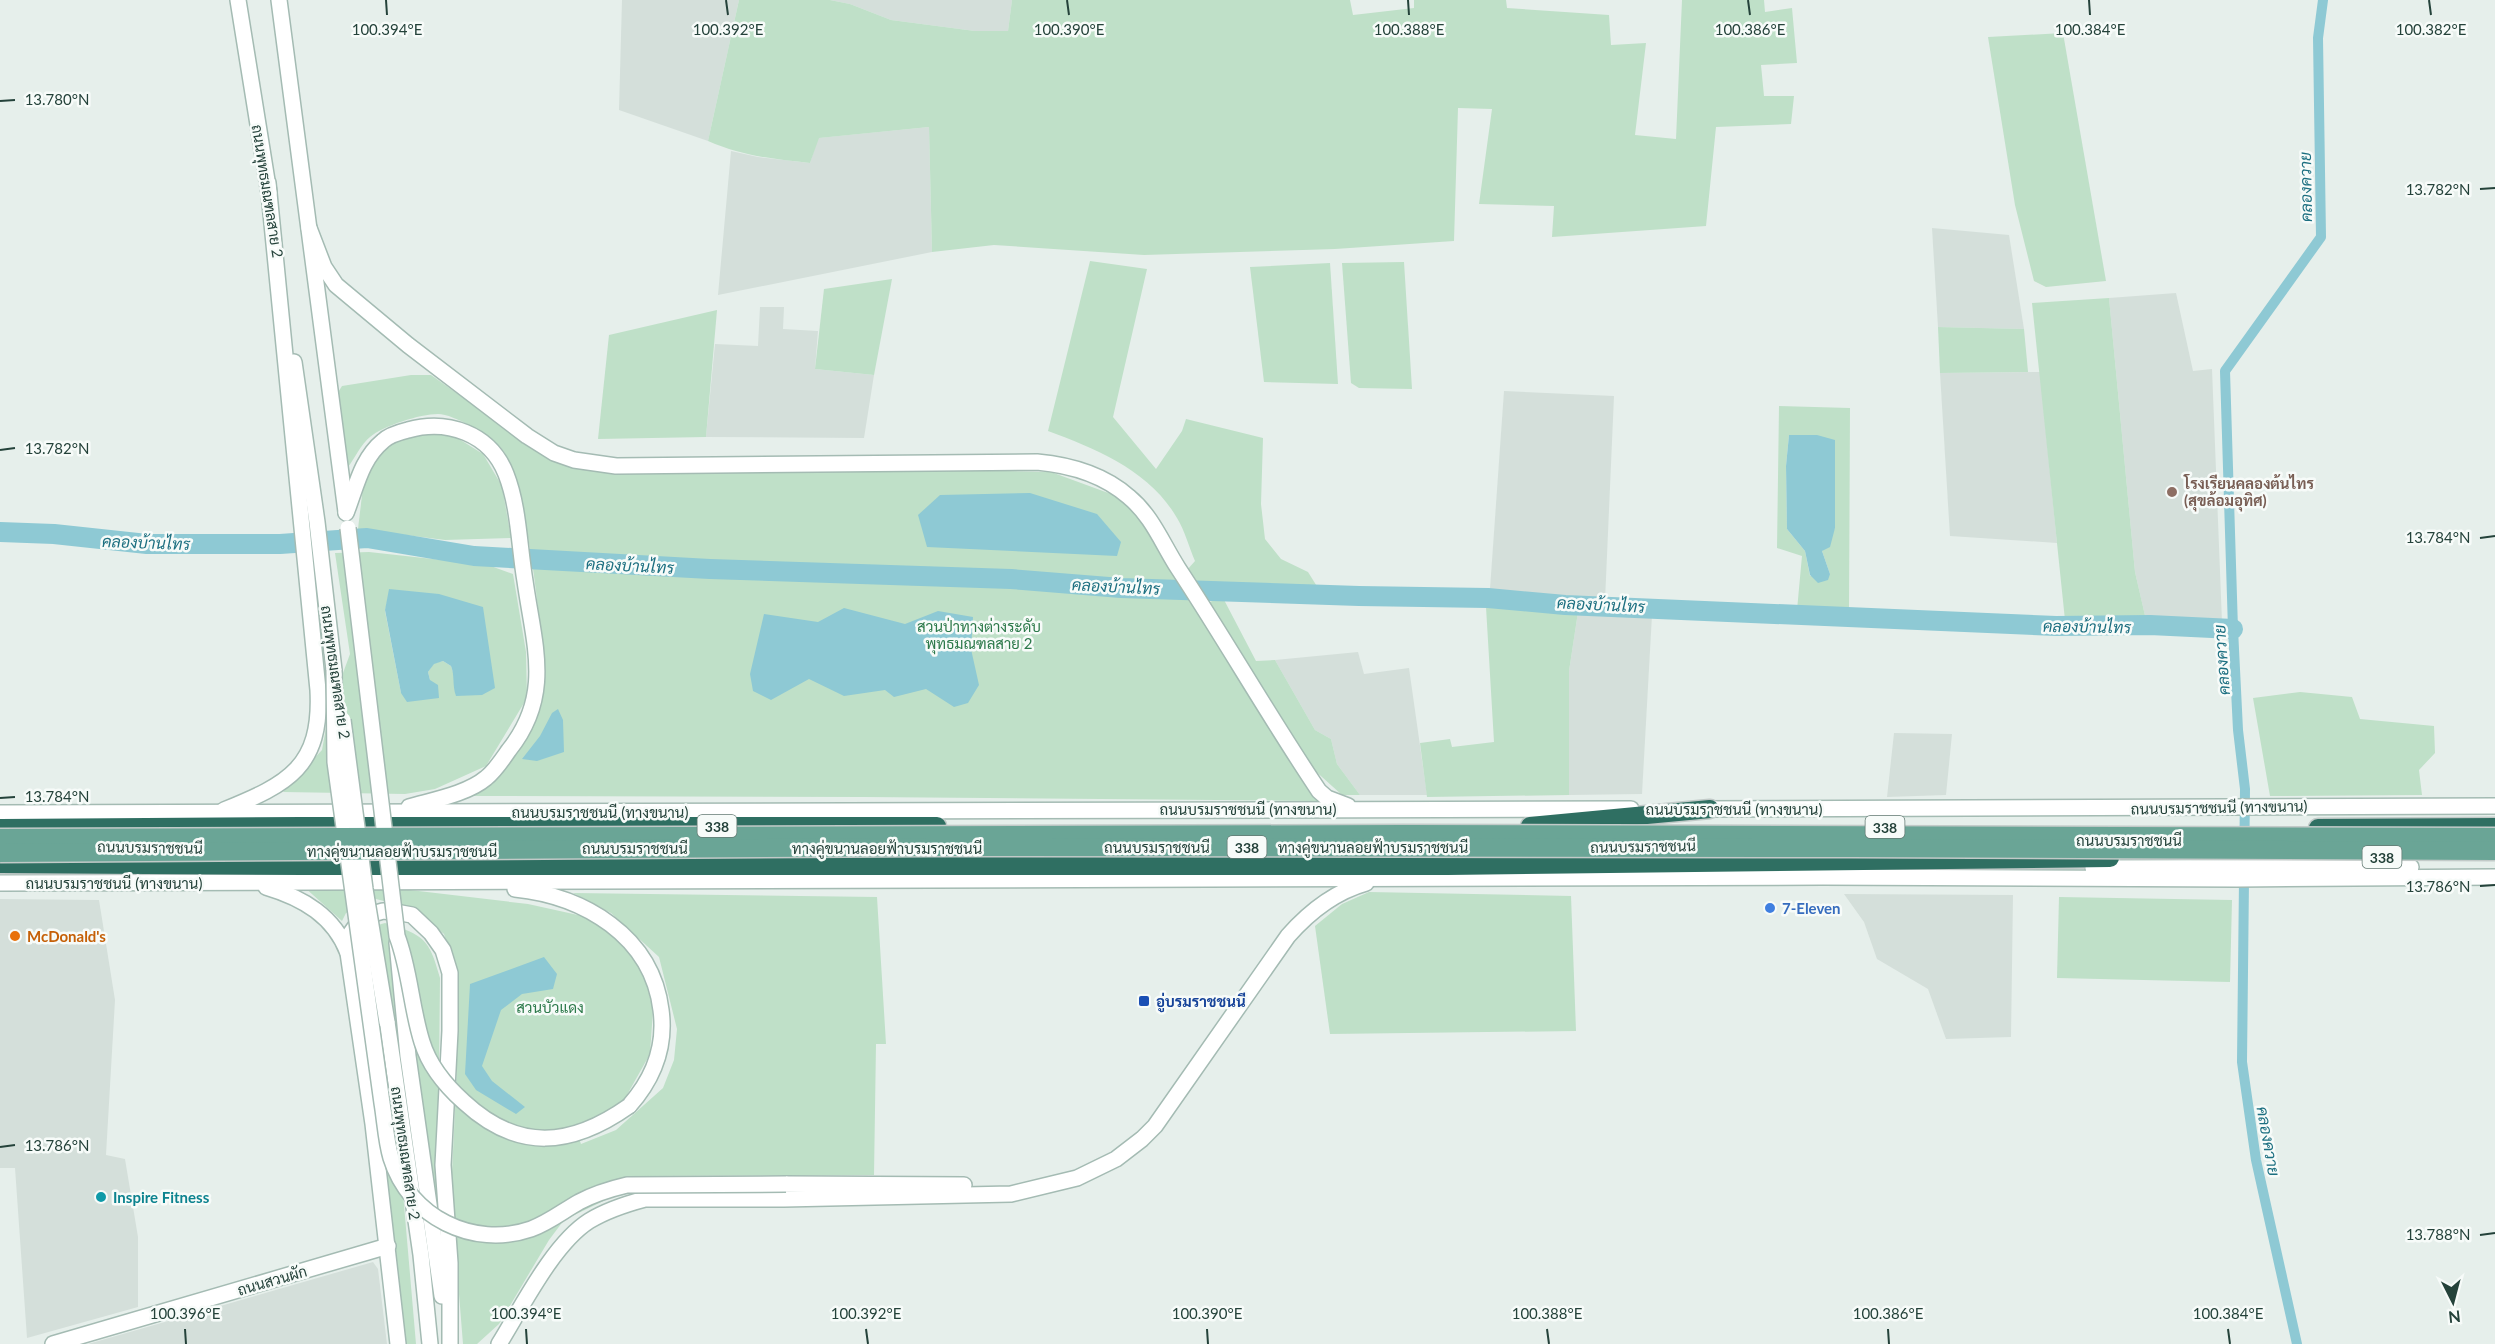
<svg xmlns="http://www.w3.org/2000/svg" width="2495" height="1344" font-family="Lato,Sarabun,sans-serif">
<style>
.built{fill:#d4dfda}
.green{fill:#bfe0c8;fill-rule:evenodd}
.water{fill:#8ec9d4}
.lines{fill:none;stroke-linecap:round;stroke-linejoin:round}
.canal{stroke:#8ec9d4;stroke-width:10}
.river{stroke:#8ec9d4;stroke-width:20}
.secondary-casing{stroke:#a4bbb3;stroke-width:18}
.highway-casing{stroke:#c2cac8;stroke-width:21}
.secondary{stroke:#fff;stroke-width:15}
.highway{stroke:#2f6f62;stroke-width:18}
.secondary-bridge-casing{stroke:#a4bbb3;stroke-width:18;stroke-linecap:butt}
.primary-bridge-casing{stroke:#c2cac8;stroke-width:21;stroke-linecap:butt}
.secondary-bridge{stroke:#fff;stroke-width:15}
.primary-bridge{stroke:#6aa596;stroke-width:18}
.ticks{fill:none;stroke:#24423a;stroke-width:2}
.education-dot{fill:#8d6e63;stroke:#f7fbf9;stroke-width:2}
.shop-dot{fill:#3f7fe0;stroke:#f7fbf9;stroke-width:2}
.food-dot{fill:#e8710a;stroke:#f7fbf9;stroke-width:2}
.transit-dot{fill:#1a4fb4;stroke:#f7fbf9;stroke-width:2}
.culture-dot{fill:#0f9aa8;stroke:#f7fbf9;stroke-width:2}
.labels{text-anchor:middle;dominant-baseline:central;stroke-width:5;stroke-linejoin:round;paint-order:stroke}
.shield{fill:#f7fbf9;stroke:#637a73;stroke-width:1.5}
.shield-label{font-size:14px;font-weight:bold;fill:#24423a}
.street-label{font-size:15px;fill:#24423a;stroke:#f7fbf9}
.education-label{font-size:15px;font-weight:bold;fill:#785e54;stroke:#f7fbf9;text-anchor:start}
.park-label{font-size:15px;fill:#2d7a4b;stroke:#f7fbf9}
.shop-label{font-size:15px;font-weight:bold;fill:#366cbe;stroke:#f7fbf9;text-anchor:start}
.food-label{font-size:15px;font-weight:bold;fill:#c56008;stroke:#f7fbf9;text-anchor:start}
.transit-label{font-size:15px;font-weight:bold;fill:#164399;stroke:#f7fbf9;text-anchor:start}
.culture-label{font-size:15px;font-weight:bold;fill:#0d838f;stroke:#f7fbf9;text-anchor:start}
.water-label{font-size:16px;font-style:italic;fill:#1c6f80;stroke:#f7fbf9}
.ticks-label{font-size:15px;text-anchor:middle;fill:#24423a;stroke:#f7fbf9;stroke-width:5;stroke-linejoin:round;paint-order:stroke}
</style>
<rect width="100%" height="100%" fill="#e6efeb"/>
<!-- built -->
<g class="built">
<path d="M622 0H739L708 141 619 110Z"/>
<path d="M830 0H1012L1008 31H975L891 20 850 4Z"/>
<path d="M929 127 932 252 718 295 731 151 758 157 810 163 818 138Z"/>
<path d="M1932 228 2009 235 2024 329 1938 327Z"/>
<path d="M2176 293 2193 371 2212 369 2222 622 2146 620 2135 572 2109 298Z"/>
<path d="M760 307H784L783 329 818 331 815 369 874 375 864 438 706 437 715 344 758 346Z"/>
<path d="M2040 372 2057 543 1950 536 1940 373Z"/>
<path d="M1504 391 1614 396 1605 601 1490 589Z"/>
<path d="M1578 612 1652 615 1642 794 1569 795V671Z"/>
<path d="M1358 652 1364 674 1409 668 1427 795H1360L1337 764 1331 739 1315 730 1275 660Z"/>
<path d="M1894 733 1952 734 1946 795 1887 797Z"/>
<path d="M1844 894 2013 895 2011 1037 1946 1039 1928 989 1877 959 1864 922Z"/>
<path d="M0 899 99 900 115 1000 106 1155 125 1159 138 1237V1307L27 1338 15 1168H0Z"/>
<path d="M373 1262 378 1269 387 1344H88Z"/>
</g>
<!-- green -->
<g class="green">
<path d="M739 0H830L850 4 891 20 975 31H1008L1012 0H1350L1353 15 1414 8V0H1506L1507 8 1609 15 1611 45 1646 43 1635 135 1676 139 1682 0H1764L1765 12 1792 8 1797 63 1761 65 1764 96H1794L1791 124 1716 127 1706 226 1552 237 1554 206 1479 204 1492 109 1458 108 1454 241 1335 249 1144 255 994 245 932 252 929 127 819 138 810 163C774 159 742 156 708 141Z"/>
<path d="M2063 33 2106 281 2046 287 2034 281 2015 205 1988 37Z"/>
<path d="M1090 261 1147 269 1113 417 1156 469 1182 431 1186 419 1263 438 1261 504 1265 539 1281 559 1308 572 1318 588 1197 585 1187 570 1195 561C1189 547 1185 531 1177 518 1150 471 1097 449 1048 431Z"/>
<path d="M1404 262 1412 389 1359 388 1351 383 1342 263Z"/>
<path d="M1330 263 1338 384 1264 382 1250 267Z"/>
<path d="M892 279 874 375 815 369 824 289Z"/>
<path d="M2109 298 2135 572 2146 620H2065L2032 303Z"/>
<path d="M717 310 706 437 598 439 609 335Z"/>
<path d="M1938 327 2024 329 2028 372 1940 373Z"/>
<path d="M411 375H431L537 450 626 473 961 470 1051 472 1122 498 1157 540 1319 801 864 797 469 796C500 772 521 757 536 719 542 705 545 689 544 674 542 633 526 475 501 448 490 436 454 414 438 414 420 414 383 426 370 437 361 444 355 458 348 467L337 394 342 386Z"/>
<path d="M1779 406 1850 408 1849 610H1797L1802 556 1777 548ZM1789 435 1835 441V528L1822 551 1830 574 1810 576 1805 551 1787 529 1786 466Z"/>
<path d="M451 434 483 454 502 486 511 538 445 540 358 529 365 470 389 441 422 435Z"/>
<path d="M369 552 488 565 513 574 526 652 527 698 486 766 435 789 405 794 283 792 322 750 329 711 350 654 335 553ZM390 589 482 695 454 675 451 666 443 661 434 663 428 672 430 680 401 693 385 611Z"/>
<path d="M1222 596 1256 661 1275 660 1315 730 1331 739 1337 764 1360 795H1342L1312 768 1208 603Z"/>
<path d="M1486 607 1578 612 1569 671V795L1427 797 1420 743 1450 739 1452 747 1494 742Z"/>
<path d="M2300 692 2352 697 2360 719 2434 726 2435 753 2419 770 2422 795 2270 796 2253 698Z"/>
<path d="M303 886 410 890 528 904 587 917 618 937 643 969 653 1010 650 1054 623 1102 603 1117 574 1125 581 1144 616 1130 663 1088 674 1060 677 1029 659 957 611 913 573 893 877 897 886 1044H876L874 1175 644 1176 629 1191H624L564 1220 549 1240 499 1324 477 1344H463L451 1194 457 1067 453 964 444 934 414 909 376 899 346 913 342 921Z"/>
<path d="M1369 892 1571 896 1576 1031 1330 1034 1315 926 1342 904Z"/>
<path d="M2059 897 2232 900 2230 982 2057 978Z"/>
<path d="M385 923C424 935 429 938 440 978L438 1172 440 1213 421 1216 394 1019 401 1170 416 1344H404L355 943 378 925Z"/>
</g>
<!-- water -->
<g class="water">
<path d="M1789 435H1817L1835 440V528L1830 547 1822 551 1830 574 1828 580 1818 583 1810 575 1805 551 1787 529 1786 466Z"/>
<path d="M1030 493 1097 514 1121 542 1117 556 927 547 918 515 940 495Z"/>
<path d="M389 589 439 594 483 607 495 688 482 695 456 696C452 685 455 676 451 666L443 661 434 664 428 672 430 680 438 685 439 698 407 702 401 693 385 610Z"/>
<path d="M844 608 905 624 938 611 973 617 971 649 979 685 968 703 954 707 926 689 894 697 885 690 844 696 809 679 771 700 753 691 750 674 764 614 818 622Z"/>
<path d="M558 709 563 720 564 752 537 761 522 759 540 736 552 713Z"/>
<path d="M544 957 557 974 553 989 522 994 501 1010 482 1066 492 1081 525 1107 516 1114 476 1090 465 1074 470 984Z"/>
</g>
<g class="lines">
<!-- canal -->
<path class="canal" d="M2297 1344 2256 1160 2242 1062 2245 789 2238 730 2233 629 2225 371 2321 237 2318 38 2323 0"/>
<!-- river -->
<path class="river" d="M0 532 54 534 147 544H280L367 538 474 556 710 569 1011 579 1121 588 1359 596 1488 598 1565 605 2056 626 2150 625 2233 629"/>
<defs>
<g id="secondary">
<path d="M238 0 269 193"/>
<path d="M279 0 346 512"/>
<path d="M309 228 324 267 336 285 408 345 527 436 554 453 574 460 616 466 1037 462C1070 465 1103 474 1129 497 1152 516 1162 543 1178 568 1226 641 1270 718 1319 791L1327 798 1348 806"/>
<path d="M294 362 317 522 334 670"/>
<path d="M346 513C356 488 361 459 383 441 389 435 400 432 408 430 447 419 490 433 506 474 519 507 519 546 525 581 534 645 553 695 509 750 502 760 495 771 486 778 467 794 433 800 409 807"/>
<path d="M1700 809 2495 806"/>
<path d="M224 810C288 784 322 767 318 690L268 183"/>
<path d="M0 813 1631 809"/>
<path d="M2093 868 2411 867"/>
<path d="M0 883 1823 877 2237 879 2495 877"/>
<path d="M266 887C303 898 334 916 348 953L373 1124 398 1344"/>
<path d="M515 889C584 896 652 936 661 1010 666 1047 653 1079 629 1106"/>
<path d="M397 943 408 1056 442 1296"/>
<path d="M348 953V937L362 917 383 911 401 913 412 915 431 933 443 950 450 973V1031L443 1165 450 1263V1344"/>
<path d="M387 1022 421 1255 430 1344"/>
<path d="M786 1184 964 1185"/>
<path d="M53 1344 388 1246"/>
<path d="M499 1344C522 1307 553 1244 589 1221 607 1210 626 1204 645 1199H784L1011 1194 1077 1178 1116 1159 1142 1139 1155 1126 1288 936C1310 911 1334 892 1366 883"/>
</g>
<g id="highway">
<path d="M1530 826 1710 809"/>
<path d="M0 828 302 826H937"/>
<path d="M2318 828 2495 827"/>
<path d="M0 864 303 866H1448L2110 858"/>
</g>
</defs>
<!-- secondary casing -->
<use href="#secondary" class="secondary-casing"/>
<!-- highway casing -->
<use href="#highway" class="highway-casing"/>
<!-- secondary -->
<use href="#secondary" class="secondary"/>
<!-- highway -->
<use href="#highway" class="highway"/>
<defs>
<g id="secondary-bridge">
<path d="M348 528 397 936C410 970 411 1007 422 1042 429 1065 446 1086 464 1102 518 1152 571 1147 629 1106"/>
<path d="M334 670 335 762 382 1103C385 1121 386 1141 391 1158 409 1217 473 1249 531 1229 548 1223 563 1211 579 1202 594 1194 610 1189 627 1185L786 1184"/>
<path d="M343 720 365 889 387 1022"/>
</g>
<g id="primary-bridge">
<path d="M0 838 1403 834 2495 837"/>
<path d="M0 853 931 847 1852 848 2495 851"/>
</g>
</defs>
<!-- secondary-bridge casing -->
<use href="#secondary-bridge" class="secondary-bridge-casing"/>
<!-- primary-bridge casing -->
<use href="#primary-bridge" class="primary-bridge-casing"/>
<!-- secondary-bridge -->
<use href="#secondary-bridge" class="secondary-bridge"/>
<!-- primary-bridge -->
<use href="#primary-bridge" class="primary-bridge"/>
</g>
<!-- ticks -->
<path class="ticks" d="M386 0 387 15M726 0 728 15M1067 0 1069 15M1408 0 1409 15M1748 0 1750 15M2089 0 2090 15M2429 0 2431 15M0 101 15 100M2480 189 2495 188M0 450 15 448M2480 538 2495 536M0 798 15 797M2480 886 2495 885M0 1147 15 1145M2480 1235 2495 1233M185 1329 186 1344M526 1329 527 1344M866 1329 868 1344M1207 1329 1208 1344M1547 1329 1549 1344M1888 1329 1889 1344M2228 1329 2230 1344"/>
<!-- markers -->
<circle class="education-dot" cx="2172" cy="492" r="6"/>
<circle class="shop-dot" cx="1770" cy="908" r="6"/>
<circle class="food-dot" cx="15" cy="936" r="6"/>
<rect class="transit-dot" x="1138" y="995" width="12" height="12" rx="3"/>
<circle class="culture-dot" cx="101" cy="1197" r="6"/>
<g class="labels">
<!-- shield labels -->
<g class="shield">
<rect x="697.5" y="815" width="39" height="22" rx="4.5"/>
<rect x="1865.5" y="816" width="39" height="22" rx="4.5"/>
<rect x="1227.5" y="836" width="39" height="22" rx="4.5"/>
<rect x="2362.5" y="846" width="39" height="22" rx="4.5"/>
</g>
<g class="shield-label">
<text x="717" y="826">338</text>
<text x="1885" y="827">338</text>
<text x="1247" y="847">338</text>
<text x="2382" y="857">338</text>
</g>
<!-- street labels -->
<g class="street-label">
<text transform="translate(268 191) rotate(81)">ถนนพุทธมณฑลสาย 2</text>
<text transform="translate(336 672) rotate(82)">ถนนพุทธมณฑลสาย 2</text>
<text transform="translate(2219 807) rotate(-1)">ถนนบรมราชชนนี (ทางขนาน)</text>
<text x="1248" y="809">ถนนบรมราชชนนี (ทางขนาน)</text>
<text x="1734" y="809">ถนนบรมราชชนนี (ทางขนาน)</text>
<text x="600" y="812">ถนนบรมราชชนนี (ทางขนาน)</text>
<text x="2129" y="840">ถนนบรมราชชนนี</text>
<text transform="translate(1643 846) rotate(-1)">ถนนบรมราชชนนี</text>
<text transform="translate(150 847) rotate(1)">ถนนบรมราชชนนี</text>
<text x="1157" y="847">ถนนบรมราชชนนี</text>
<text x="1373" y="847">ทางคู่ขนานลอยฟ้าบรมราชชนนี</text>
<text x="635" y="848">ถนนบรมราชชนนี</text>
<text x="887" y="848">ทางคู่ขนานลอยฟ้าบรมราชชนนี</text>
<text x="402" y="851">ทางคู่ขนานลอยฟ้าบรมราชชนนี</text>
<text x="114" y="883">ถนนบรมราชชนนี (ทางขนาน)</text>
<text transform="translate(406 1153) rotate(82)">ถนนพุทธมณฑลสาย 2</text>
<text transform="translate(272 1280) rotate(-16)">ถนนสวนผัก</text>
</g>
<!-- education labels -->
<g class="education-label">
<text x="2184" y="483">โรงเรียนคลองต้นไทร<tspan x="2184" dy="17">(สุขล้อมอุทิศ)</tspan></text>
</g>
<!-- park labels -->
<g class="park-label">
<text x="979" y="626">สวนป่าทางต่างระดับ<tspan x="979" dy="17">พุทธมณฑลสาย 2</tspan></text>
<text x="550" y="1007">สวนบัวแดง</text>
</g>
<!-- shop labels -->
<g class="shop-label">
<text x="1782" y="908">7-Eleven</text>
</g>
<!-- food labels -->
<g class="food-label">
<text x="27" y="936">McDonald's</text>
</g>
<!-- transit labels -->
<g class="transit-label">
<text x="1156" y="1001">อู่บรมราชชนนี</text>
</g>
<!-- culture labels -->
<g class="culture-label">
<text x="113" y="1197">Inspire Fitness</text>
</g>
<!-- water labels -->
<g class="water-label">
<text transform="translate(2305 187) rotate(-91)">คลองควาย</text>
<text transform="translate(146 542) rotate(2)">คลองบ้านไทร</text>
<text transform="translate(630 565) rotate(3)">คลองบ้านไทร</text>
<text transform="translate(1116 586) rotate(3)">คลองบ้านไทร</text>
<text transform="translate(1601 604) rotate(3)">คลองบ้านไทร</text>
<text transform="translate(2087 626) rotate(1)">คลองบ้านไทร</text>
<text transform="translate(2221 660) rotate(-94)">คลองควาย</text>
<text transform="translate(2269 1141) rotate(80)">คลองควาย</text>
</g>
</g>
<g class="ticks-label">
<text x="387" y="35">100.394°E</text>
<text x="728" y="35">100.392°E</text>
<text x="1069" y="35">100.390°E</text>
<text x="1409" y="35">100.388°E</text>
<text x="1750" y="35">100.386°E</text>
<text x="2090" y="35">100.384°E</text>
<text x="2431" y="35">100.382°E</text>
<text x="57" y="105">13.780°N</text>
<text x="2438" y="195">13.782°N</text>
<text x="57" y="454">13.782°N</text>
<text x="2438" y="543">13.784°N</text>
<text x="57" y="802">13.784°N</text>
<text x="2438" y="892">13.786°N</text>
<text x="57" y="1151">13.786°N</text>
<text x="2438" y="1240">13.788°N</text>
<text x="185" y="1319">100.396°E</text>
<text x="526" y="1319">100.394°E</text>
<text x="866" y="1319">100.392°E</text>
<text x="1207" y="1319">100.390°E</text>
<text x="1547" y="1319">100.388°E</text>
<text x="1888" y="1319">100.386°E</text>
<text x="2228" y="1319">100.384°E</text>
</g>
<!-- north arrow -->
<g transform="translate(2453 1302) rotate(174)" stroke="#f7fbf9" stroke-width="4.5" paint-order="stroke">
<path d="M0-4.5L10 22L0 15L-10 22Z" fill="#24423a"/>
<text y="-9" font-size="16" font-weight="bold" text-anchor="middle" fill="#24423a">N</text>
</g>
</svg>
